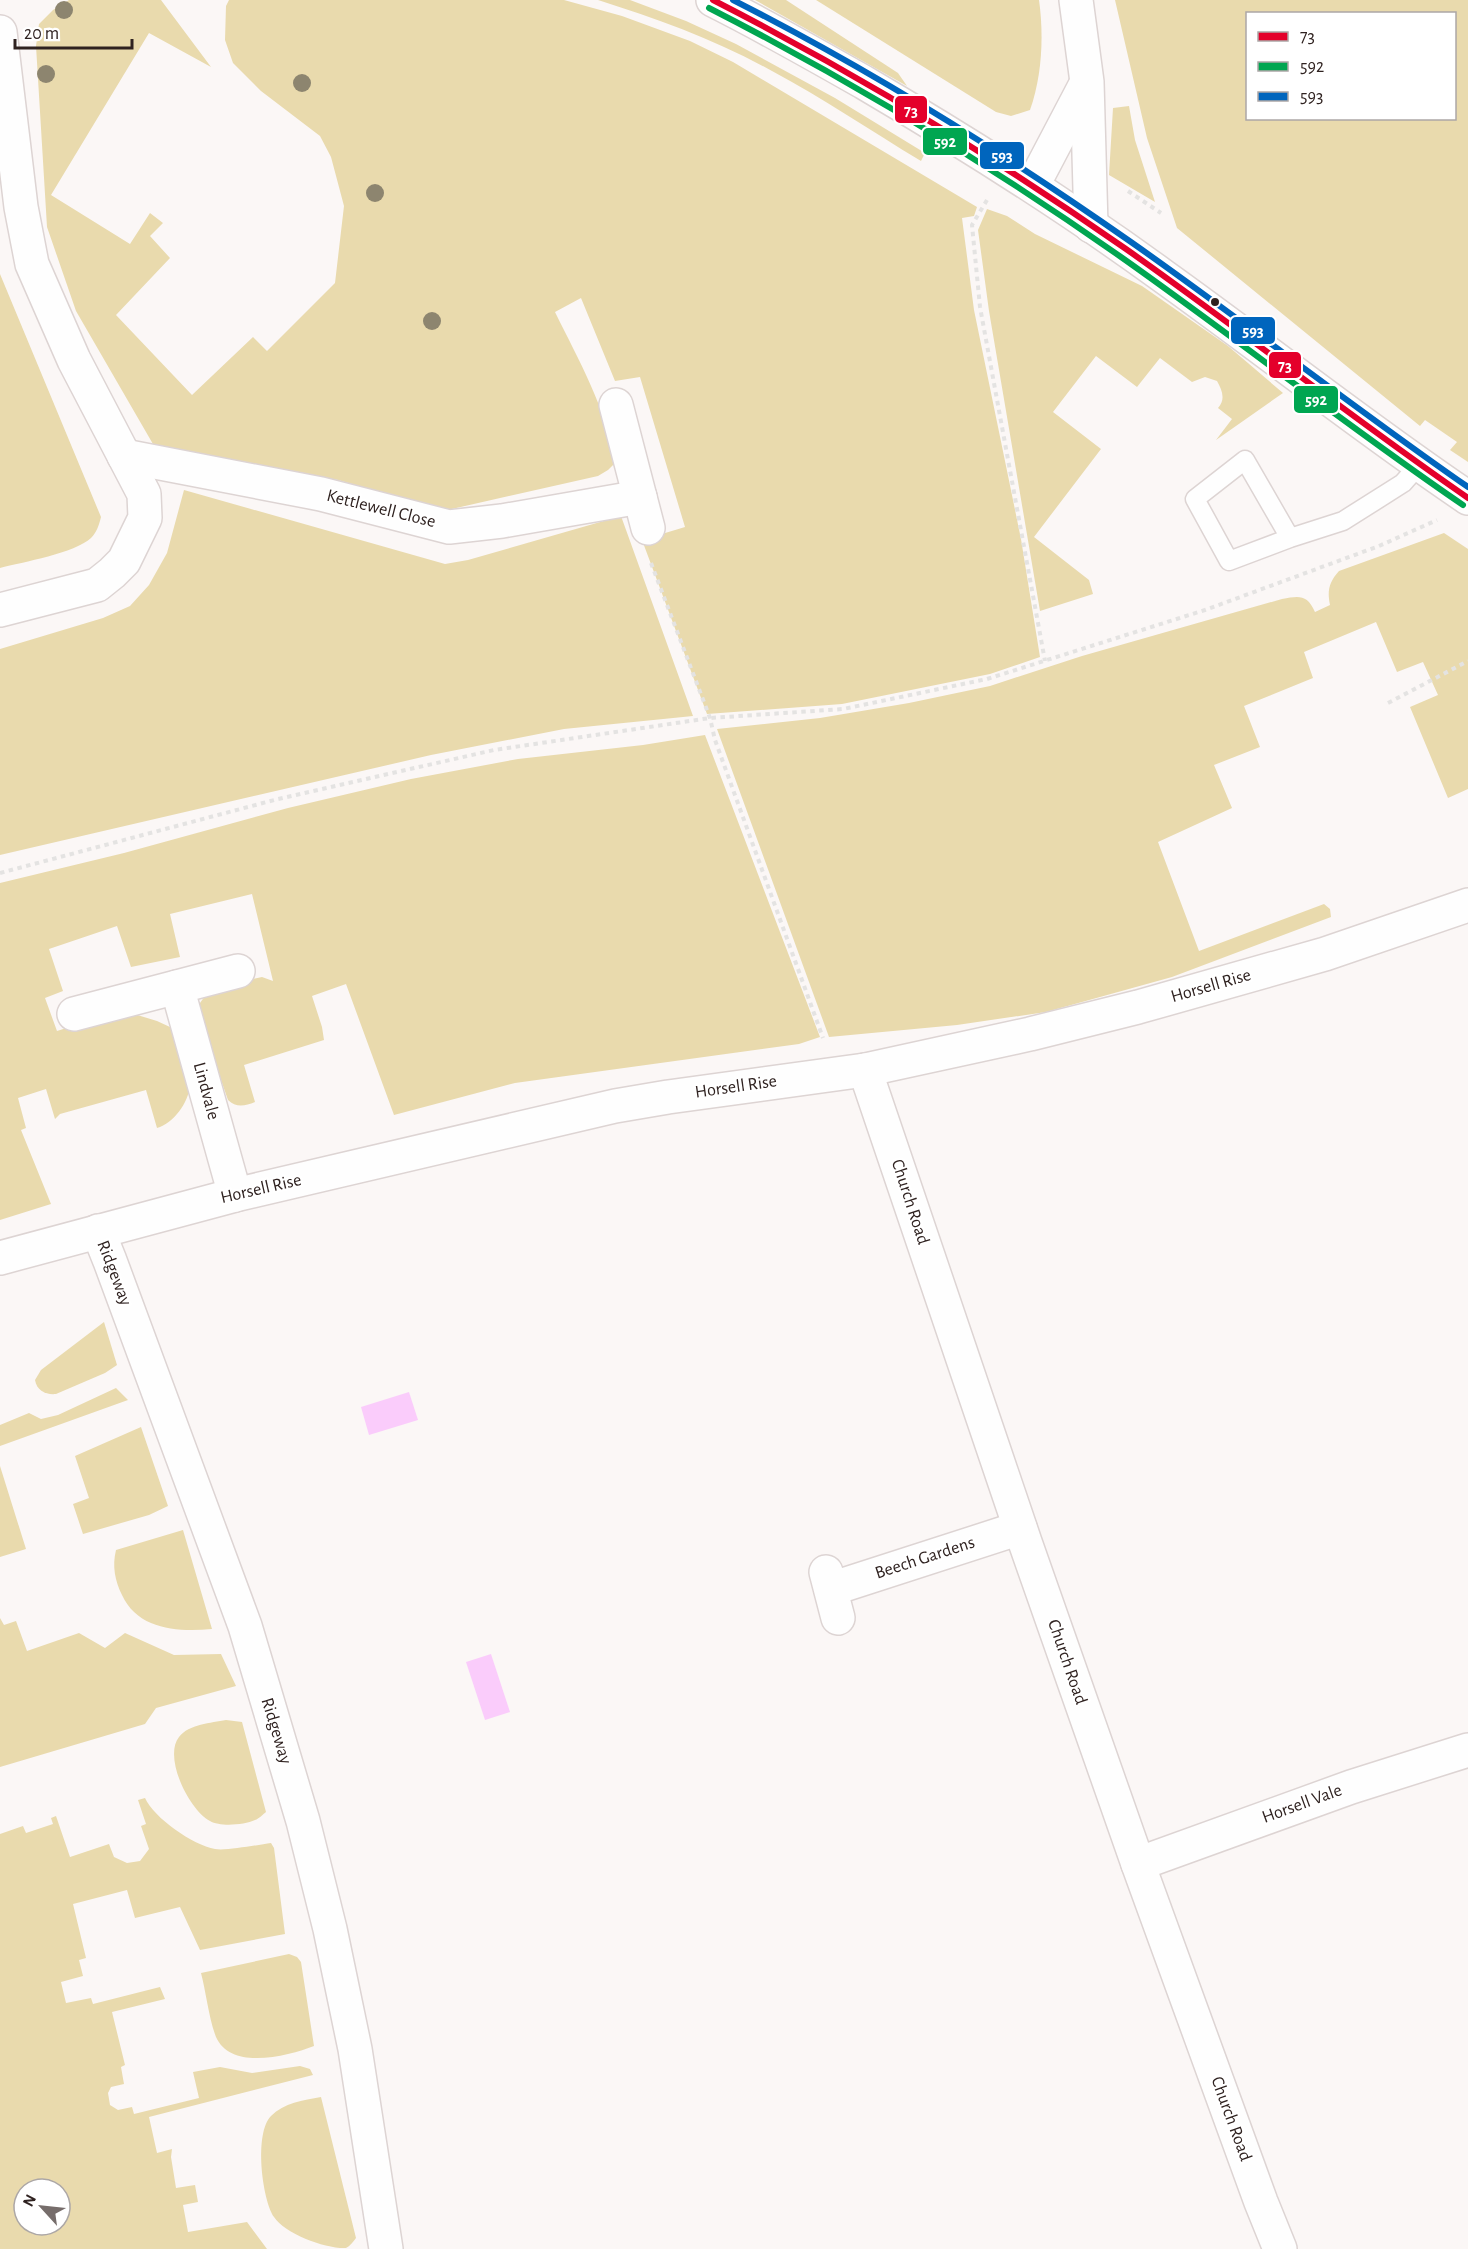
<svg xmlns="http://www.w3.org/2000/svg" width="1468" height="2249" font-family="'Alegreya Sans',sans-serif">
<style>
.green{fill:#e9daad;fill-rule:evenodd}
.water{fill:#faccfb}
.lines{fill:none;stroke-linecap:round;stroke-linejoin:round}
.lane-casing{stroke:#ddd4d3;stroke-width:21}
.street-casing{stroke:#ddd4d3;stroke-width:36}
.secondary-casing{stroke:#ddd4d3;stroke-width:36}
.primary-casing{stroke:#ddd4d3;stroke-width:36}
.path{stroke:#e4e3e2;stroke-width:4;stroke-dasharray:4.5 4.5;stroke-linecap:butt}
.lane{stroke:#fefefe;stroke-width:18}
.street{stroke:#fefefe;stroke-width:33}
.secondary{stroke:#fefefe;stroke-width:33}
.primary{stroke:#fefefe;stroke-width:33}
.bus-1-casing{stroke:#fff;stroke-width:10}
.bus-2-casing{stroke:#fff;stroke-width:10}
.bus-3-casing{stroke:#fff;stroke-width:10}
.bus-1{stroke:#e4002b;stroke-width:6}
.bus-2{stroke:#00a651;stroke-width:6}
.bus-3{stroke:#0065bd;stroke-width:6}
.tree{fill:#8d856f}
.bus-dot{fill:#2f2220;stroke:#fff;stroke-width:2}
.labels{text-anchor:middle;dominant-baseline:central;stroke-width:5;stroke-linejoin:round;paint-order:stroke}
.street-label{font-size:18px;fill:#2f2220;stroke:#fff}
.line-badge{stroke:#fff;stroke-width:2}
.badge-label{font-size:16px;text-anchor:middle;font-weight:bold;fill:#fff}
</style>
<rect width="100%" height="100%" fill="#fbf7f6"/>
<!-- green -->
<g class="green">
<path d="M69 0H161L211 67 149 33 51 195 130 244 150 213 163 223 150 236 170 258 116 315 192 395 253 337 267 351 335 283 344 206 331 157 320 136 261 91 233 63 225 40 226 6 229 0H564L622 16 690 41 733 62 977 207 974 216 962 218 974 310 1021 539 1040 657 990 674 842 704 707 714 642 540 685 527 640 377 615 381 581 298 555 312C579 361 606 407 615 463L608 470 598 476 443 511 338 480 157 451 76 311 47 227 36 46 39 24 53 10Z"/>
<path d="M598 0H630L686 21 736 44 835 98 925 153 921 161C871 131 823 98 772 71 716 40 658 19 598 0Z"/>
<path d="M755 0H786L898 73 907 86Z"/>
<path d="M816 0H1039C1044 36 1042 76 1030 110L1011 116 996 112Z"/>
<path d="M1115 0H1468V462L1450 450 1457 442 1425 420 1420 426 1177 228 1147 138ZM1248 14H1454V118H1248Z"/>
<path d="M1129 106 1135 140 1155 202 1109 175 1113 108Z"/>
<path d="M987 209 1007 216 1035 234 1142 286 1228 346 1283 393 1216 440 1232 419 1218 408C1226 399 1222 390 1217 381L1205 377 1192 382 1160 358 1137 387 1096 356 1053 412 1101 449 1034 537 1089 580 1093 594 1040 611 989 311 978 230Z"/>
<path d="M0 274 101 517C99 525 97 532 91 538 75 553 23 562 0 568Z"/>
<path d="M184 490 445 564 468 560 621 516 693 716 564 729 431 755 0 855V649L103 618 130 606 149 585 167 553Z"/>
<path d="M1444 533 1468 549V789L1448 798 1410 707 1438 695 1423 662 1397 672 1376 622 1304 652 1313 678 1244 706 1260 747 1214 765 1232 808 1158 842 1199 951 1324 904 1330 909 1331 917 1172 977 1046 1012 957 1025 829 1037 717 729 820 718 909 703 990 686 1082 656 1282 599C1299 596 1307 594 1315 612L1330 605C1327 591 1329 582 1339 571Z"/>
<path d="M705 735 820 1037 799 1044 515 1083 394 1115 346 984 312 996 322 1027 324 1040 244 1065 255 1102C245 1106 236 1108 228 1100L198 1014 200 1003 207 993 220 986 262 977 273 981 252 894 170 914 180 957 131 967 117 926 49 949 63 991 45 998 57 1031 82 1023 134 1014 157 1021 170 1027 177 1036 190 1086C188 1103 174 1123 157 1128L146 1090 60 1114 55 1119 46 1089 18 1098 26 1128 21 1130 51 1204 0 1220V883L124 853 288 808 411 779 518 759 643 745Z"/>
<path d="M104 1322 117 1365 105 1373 56 1394C46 1395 37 1391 35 1380L41 1370Z"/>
<path d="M116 1388 128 1400 0 1446V1425L29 1413 41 1419 58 1415Z"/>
<path d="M141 1427 168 1506 149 1515 83 1534 73 1504 89 1498 75 1456Z"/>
<path d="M0 1466 26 1549 0 1557Z"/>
<path d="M183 1530 212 1629C178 1632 138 1630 122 1595 115 1581 112 1566 116 1550Z"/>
<path d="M0 1618 4 1625 16 1621 27 1651 79 1633 105 1648 125 1633 174 1655 221 1654 236 1686 156 1708 145 1724 0 1767Z"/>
<path d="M226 1720 242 1722 266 1812C263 1814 259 1819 255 1820 244 1825 220 1827 210 1821 189 1810 163 1757 179 1737 189 1724 211 1723 226 1720Z"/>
<path d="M145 1798C154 1818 193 1845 215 1849 226 1851 257 1845 271 1843L274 1848 285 1934 200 1950 180 1907 135 1918 127 1890 73 1904 86 1958 79 1960 83 1976 61 1982 66 2003 91 1998 93 2004 160 1987 165 1999 112 2012 125 2065 121 2067 124 2084 111 2087 108 2093 110 2105 118 2110 132 2107 134 2114 199 2098 193 2072 220 2067 252 2073 300 2066 310 2069 313 2075 149 2117 157 2153 172 2149 171 2157 176 2188 195 2185 198 2202 183 2205 188 2232 247 2222 267 2249H0V1834L23 1826 26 1833 53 1824 51 1818 56 1816 70 1857 109 1844 114 1857 127 1863 140 1861 149 1849 141 1826 146 1824 138 1800ZM24 2189H60V2225H24Z"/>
<path d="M289 1954 297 1957 301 1962 314 2046C288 2056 231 2071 216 2037 209 2019 206 1992 201 1973Z"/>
<path d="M321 2097 356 2238C353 2242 350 2246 346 2248 326 2249 285 2234 274 2217 262 2199 254 2133 271 2116 284 2103 303 2100 321 2097Z"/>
</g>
<!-- water -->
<g class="water">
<path d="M409 1392 418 1420 369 1435 361 1407Z"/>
<path d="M491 1654 510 1712 485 1720 466 1662Z"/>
</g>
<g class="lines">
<defs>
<path id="lane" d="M1290 538 1245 460 1195 499 1229 561 1290 538 1343 521 1403 483 1419 465"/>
<g id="street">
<path d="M0 32 21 207 32 264 74 360 144 494 145 518 124 561 112 573 97 585 0 610"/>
<path d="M616 405 648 528"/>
<path d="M124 456 321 494 449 527 502 521 640 497"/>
<path d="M177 987 235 1195"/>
<path d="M74 1014 238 971"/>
<path d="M865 1070 1025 1542 1138 1864 1261 2202 1280 2249"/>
<path d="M98 1231 110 1261 245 1626 303 1821 330 1929 355 2049 386 2249"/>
<path d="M0 1258 235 1195 615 1106 668 1097 865 1070 1030 1034 1138 1007 1325 954 1468 905"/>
<path d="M826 1572 838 1618"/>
<path d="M831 1589 1020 1528"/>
<path d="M1138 1864 1351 1787 1468 1750"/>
</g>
<g id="secondary">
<path d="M1076 0 1087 82 1091 226"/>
<path d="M1033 185 1086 84"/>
</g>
<path id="primary" d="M713 0C765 26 814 54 865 83 967 143 1067 206 1163 276 1265 349 1364 428 1468 498"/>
</defs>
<!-- lane casing -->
<use href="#lane" class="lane-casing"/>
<!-- street casing -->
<use href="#street" class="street-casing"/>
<!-- secondary casing -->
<use href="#secondary" class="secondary-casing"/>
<!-- primary casing -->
<use href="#primary" class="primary-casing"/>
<!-- path -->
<g class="path">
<path d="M1128 191 1161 213"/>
<path d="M987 200 972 225 980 307 1045 661"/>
<path d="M651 563 710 718 715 740 823 1038"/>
<path d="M1388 703 1468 661"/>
<path d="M0 873 278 799 494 750 710 718 843 709 987 679 1205 610 1379 546 1437 520"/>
</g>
<!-- lane -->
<use href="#lane" class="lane"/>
<!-- street -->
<use href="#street" class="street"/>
<!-- secondary -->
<use href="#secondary" class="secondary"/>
<!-- primary -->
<use href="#primary" class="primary"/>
<defs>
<path id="bus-1" d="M713 0C856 73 994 157 1126 249 1241 330 1352 418 1468 498"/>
<path id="bus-2" d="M709 8C852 81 990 165 1121 257 1236 338 1347 426 1463 505"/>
<path id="bus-3" d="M733 0C871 70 1004 153 1131 242 1245 322 1354 408 1468 487"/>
</defs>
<!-- bus-1 casing -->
<use href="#bus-1" class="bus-1-casing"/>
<!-- bus-2 casing -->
<use href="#bus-2" class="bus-2-casing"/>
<!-- bus-3 casing -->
<use href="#bus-3" class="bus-3-casing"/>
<!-- bus-1 -->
<use href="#bus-1" class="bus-1"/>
<!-- bus-2 -->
<use href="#bus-2" class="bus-2"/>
<!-- bus-3 -->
<use href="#bus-3" class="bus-3"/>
</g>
<!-- trees -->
<g class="tree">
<circle cx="64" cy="10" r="9"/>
<circle cx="46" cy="74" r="9"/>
<circle cx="302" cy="83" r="9"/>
<circle cx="375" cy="193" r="9"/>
<circle cx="432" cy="321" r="9"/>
</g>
<!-- markers -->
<circle class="bus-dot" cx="1215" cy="302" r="5"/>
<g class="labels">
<!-- street labels -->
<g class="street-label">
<text transform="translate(381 509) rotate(14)">Kettlewell Close</text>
<text transform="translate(1211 986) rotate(-16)">Horsell Rise</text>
<text transform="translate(736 1087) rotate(-8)">Horsell Rise</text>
<text transform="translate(206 1091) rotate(75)">Lindvale</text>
<text transform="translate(261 1189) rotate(-13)">Horsell Rise</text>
<text transform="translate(910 1202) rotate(72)">Church Road</text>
<text transform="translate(114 1273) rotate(69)">Ridgeway</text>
<text transform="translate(925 1558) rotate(-18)">Beech Gardens</text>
<text transform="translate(1067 1662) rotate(71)">Church Road</text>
<text transform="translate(276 1731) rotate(73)">Ridgeway</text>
<text transform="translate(1302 1804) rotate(-20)">Horsell Vale</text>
<text transform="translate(1231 2119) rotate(70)">Church Road</text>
</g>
</g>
<g class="line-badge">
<rect x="894" y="95" width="34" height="29" rx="6" fill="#e4002b"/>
<rect x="922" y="127" width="46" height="29" rx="6" fill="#00a651"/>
<rect x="979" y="141" width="46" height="29" rx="6" fill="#0065bd"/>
<rect x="1230" y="316" width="46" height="29" rx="6" fill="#0065bd"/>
<rect x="1268" y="351" width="34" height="28" rx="6" fill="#e4002b"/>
<rect x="1293" y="385" width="46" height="29" rx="6" fill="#00a651"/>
</g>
<g class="badge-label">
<text x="911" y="116">73</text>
<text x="945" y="147">592</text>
<text x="1002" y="161">593</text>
<text x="1253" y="336">593</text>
<text x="1285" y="371">73</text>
<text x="1316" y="405">592</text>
</g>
<!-- legend -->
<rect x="1246" y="12" width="210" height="108" fill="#ffffff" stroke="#aca7a6" stroke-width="1.5"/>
<rect x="1258" y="32" width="30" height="9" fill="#e4002b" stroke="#aca7a6" stroke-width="1.5"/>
<text x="1300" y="42" font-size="18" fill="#2f2220">73</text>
<rect x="1258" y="62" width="30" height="9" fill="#00a651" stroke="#aca7a6" stroke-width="1.5"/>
<text x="1300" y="72" font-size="18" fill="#2f2220">592</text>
<rect x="1258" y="92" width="30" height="9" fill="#0065bd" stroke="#aca7a6" stroke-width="1.5"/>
<text x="1300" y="102" font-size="18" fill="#2f2220">593</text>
<!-- north arrow -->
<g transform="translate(42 2207) rotate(297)"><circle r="28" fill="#ffffff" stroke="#aca7a6" stroke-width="1.5"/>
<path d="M0-4.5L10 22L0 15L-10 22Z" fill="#766d6b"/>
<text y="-9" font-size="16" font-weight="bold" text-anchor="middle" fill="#2f2220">N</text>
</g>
<!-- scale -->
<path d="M15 39v9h117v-9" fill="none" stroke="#2f2220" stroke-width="3"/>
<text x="24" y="39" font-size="18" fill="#2f2220" stroke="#ffffff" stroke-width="4.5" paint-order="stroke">20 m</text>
</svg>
